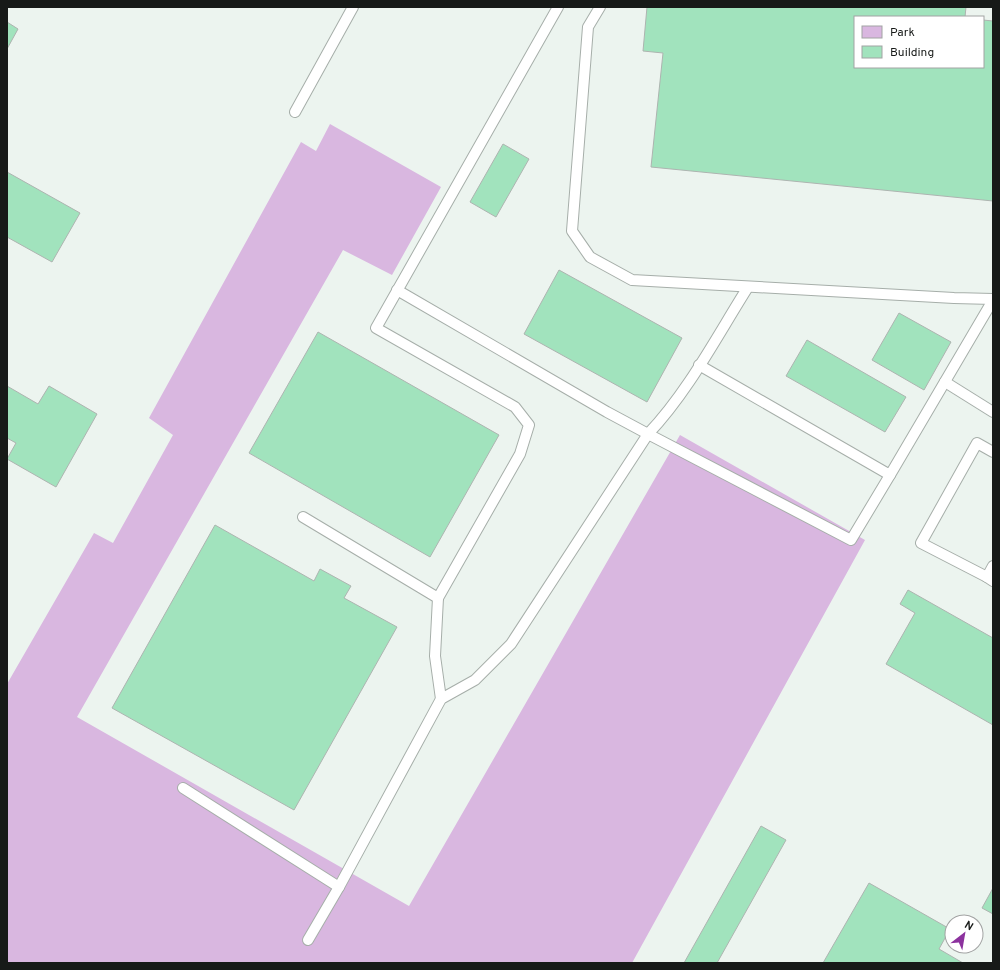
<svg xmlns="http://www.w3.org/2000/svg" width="1000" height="970" font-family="Overpass,sans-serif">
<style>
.green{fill:#d9b7e0}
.building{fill:#a1e3bd;stroke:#adb4b0}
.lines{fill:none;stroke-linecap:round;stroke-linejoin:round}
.service-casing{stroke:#a6aea9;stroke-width:12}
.service{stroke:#fff;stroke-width:10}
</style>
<rect width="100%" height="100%" fill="#ecf4ef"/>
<!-- green -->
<path class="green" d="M330 124 441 187 392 275 343 250 77 717 409 906 680 435 865 540 632 963H7V684L94 533 113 543 173 435 149 418 301 142 316 151Z"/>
<!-- building -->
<g class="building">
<path d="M647 7H966L965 17H855V67H983V20L993 21V201L651 167 663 53 643 51Z"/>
<path d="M7 22 18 29 7 49Z"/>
<path d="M503 144 529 159 496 217 470 202Z"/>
<path d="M7 172 80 213 52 262 7 237Z"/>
<path d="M559 270 682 338 647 402 524 334Z"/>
<path d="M899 313 951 342 924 390 872 360Z"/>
<path d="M318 332 499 435 430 557 249 453Z"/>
<path d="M807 340 906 397 885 432 786 376Z"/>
<path d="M7 386 38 404 49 386 97 414 56 487 7 459 16 443 7 438Z"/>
<path d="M215 525 314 581 320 569 351 586 344 598 397 627 294 810 112 708Z"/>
<path d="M908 590 993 638V725L886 664 915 613 900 604Z"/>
<path d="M761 826 786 840 717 963H684Z"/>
<path d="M869 883 950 929 939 949 963 963H823Z"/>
<path d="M993 888V914L982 908Z"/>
</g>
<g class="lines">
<defs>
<g id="service">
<path d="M600 7 588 27 572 231 590 257 632 280 954 298 993 299"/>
<path d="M295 112 353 7"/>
<path d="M748 287C717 336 688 392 648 434L851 540 890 475"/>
<path d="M699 365 890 475 993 300"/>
<path d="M945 382 993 412"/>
<path d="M303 517 438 598 520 454 529 425 515 407 376 328 558 7"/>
<path d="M993 566 987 577 993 581"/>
<path d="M987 577 921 543 977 443 993 452"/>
<path d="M438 598 435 656 441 699"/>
<path d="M183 788 339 887 441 699 475 680 511 644 648 434 607 412 397 290"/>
<path d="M308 940 339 887"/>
</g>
</defs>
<!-- service casing -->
<use href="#service" class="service-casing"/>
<!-- service -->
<use href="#service" class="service"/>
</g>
<!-- border -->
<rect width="1000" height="970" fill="none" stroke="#171a18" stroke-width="16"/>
<!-- legend -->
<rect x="854" y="16" width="130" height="52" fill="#ffffff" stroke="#a2a3a3"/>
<rect x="862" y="26" width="20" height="12" fill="#d9b7e0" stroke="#a2a3a3"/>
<text x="890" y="36" font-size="12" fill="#171a18">Park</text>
<rect x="862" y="46" width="20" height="12" fill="#a1e3bd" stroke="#a2a3a3"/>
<text x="890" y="56" font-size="12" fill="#171a18">Building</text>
<!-- north arrow -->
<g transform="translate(964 934) rotate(31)"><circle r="19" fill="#ffffff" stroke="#a2a3a3"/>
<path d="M0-3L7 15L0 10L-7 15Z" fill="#8c329e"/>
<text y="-6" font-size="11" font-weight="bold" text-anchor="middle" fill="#171a18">N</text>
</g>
</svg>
